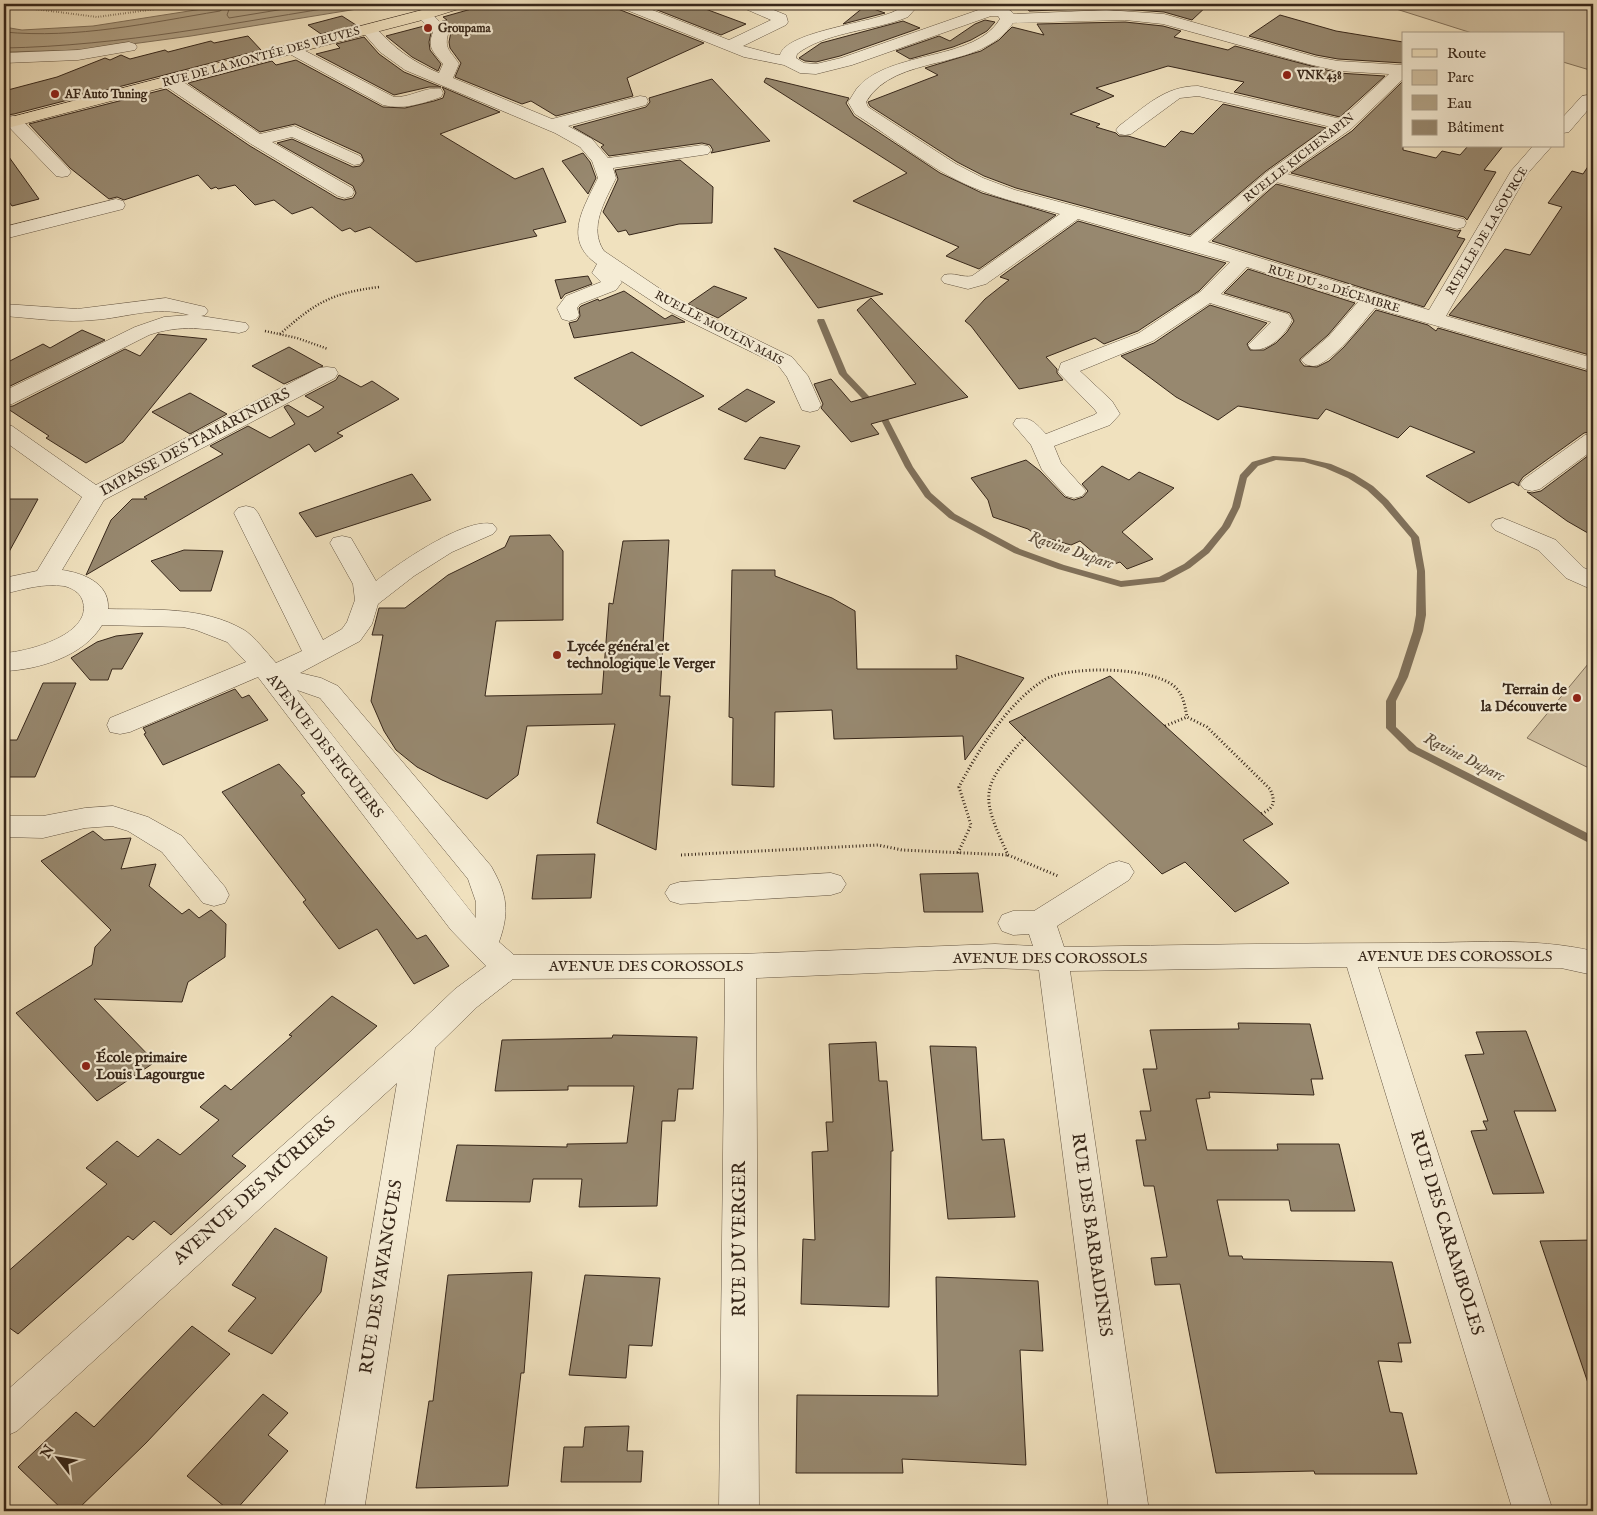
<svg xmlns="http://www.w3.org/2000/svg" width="1597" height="1515" font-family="'IM FELL English',serif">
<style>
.green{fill:#d1c1a2;stroke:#84745e}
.water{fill:#b1a286;stroke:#80715b}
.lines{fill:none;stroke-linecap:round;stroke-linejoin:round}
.shore{stroke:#746450;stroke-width:1}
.stream{fill:#80715b;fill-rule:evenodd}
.building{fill:#97886f;stroke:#37271a}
.minor-casing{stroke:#655643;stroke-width:1}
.major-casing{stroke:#37271a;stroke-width:1}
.path-far2{stroke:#37271a;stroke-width:2;stroke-dasharray:0.5 2;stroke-linecap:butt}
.path-far1{stroke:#37271a;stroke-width:2.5;stroke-dasharray:1 2;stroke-linecap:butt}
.path{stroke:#37271a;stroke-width:3;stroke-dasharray:1 2.5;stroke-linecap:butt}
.minor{fill:#f5ecd5;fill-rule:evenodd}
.major{fill:#f0e1be;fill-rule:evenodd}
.poi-dot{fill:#8f2418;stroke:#f5ecd5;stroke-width:2}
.labels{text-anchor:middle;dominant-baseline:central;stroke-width:4.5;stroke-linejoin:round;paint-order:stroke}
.far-poi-label{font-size:12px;font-weight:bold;fill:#37271a;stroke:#f5ecd5;text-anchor:start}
.far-street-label{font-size:12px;fill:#37271a;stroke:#f5ecd5}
.street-label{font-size:15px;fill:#37271a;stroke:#f5ecd5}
.poi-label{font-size:15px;font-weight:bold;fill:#37271a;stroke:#f5ecd5;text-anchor:start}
.water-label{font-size:16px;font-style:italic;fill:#5c4c3a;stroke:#f5ecd5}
.near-street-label{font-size:18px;fill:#37271a;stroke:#f5ecd5}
</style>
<rect width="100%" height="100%" fill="#f0e1be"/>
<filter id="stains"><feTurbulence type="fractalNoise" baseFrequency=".004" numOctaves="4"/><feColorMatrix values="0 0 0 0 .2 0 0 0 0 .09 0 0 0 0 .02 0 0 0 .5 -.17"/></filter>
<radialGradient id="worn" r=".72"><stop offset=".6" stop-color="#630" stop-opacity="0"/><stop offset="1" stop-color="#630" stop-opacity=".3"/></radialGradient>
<!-- green -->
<g class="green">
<path d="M1360 4H1593V71L1563 62V34H1475L1393 8Z"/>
<path d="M1593 658V770L1527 738Z"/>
</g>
<!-- water -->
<path class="water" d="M234 4H388L191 36 87 50 4 52V27L22 30 93 26Z"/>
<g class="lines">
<!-- shore -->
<g class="shore">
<path d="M231 4 227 15 229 18 315 4"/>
<path d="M4 32C77 39 148 23 220 11L224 8 225 4"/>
<path d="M4 48C122 46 237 22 354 4"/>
</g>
<!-- stream -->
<path class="stream" d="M818 319H824L825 321 847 373 885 413 913 467 931 493 955 514 1020 549 1064 565 1121 581 1159 577 1184 564 1203 549 1222 526 1232 507 1240 475 1252 462 1273 456 1304 458 1331 464 1354 474 1373 486 1388 500 1419 537 1425 571 1426 615 1423 631 1408 677 1396 701V727L1417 747 1593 836V845L1409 751 1386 728V701L1398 677 1413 631 1416 615 1417 571 1411 538 1382 504 1367 490 1348 478 1325 468 1304 462 1276 460 1258 466 1247 478 1240 507 1230 527 1209 553 1190 568 1164 582 1121 587 1058 569 1014 553 949 518 925 497 905 467 879 416 839 374 817 321Z"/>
</g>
<!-- building -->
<g class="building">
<path d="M489 4H614L618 9 704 43 627 78 633 96 556 116 531 101 522 104 455 77 461 63 450 48 449 42 451 32 442 21 447 20 443 17Z"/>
<path d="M642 4H692L746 24 721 35Z"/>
<path d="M1025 4H1209L1192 20 1164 12 1106 8 1029 11Z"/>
<path d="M865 6 885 13 843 24 859 11Z"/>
<path d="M1280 15 1336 31 1403 42V63L1338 59 1316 55 1249 36Z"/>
<path d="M342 16 356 25 321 34 308 25Z"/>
<path d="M985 20 995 22 987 31 971 40 953 47 910 59 896 51 939 36 950 41 975 24Z"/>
<path d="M903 21 920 28 840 56 816 62 805 61 799 58 821 43Z"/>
<path d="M1125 22 1163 26 1181 31 1174 37 1228 50 1235 46 1338 73 1385 76 1340 117 1234 92 1244 82 1168 66 1096 88 1114 96 1070 114 1100 124 1096 127 1116 133 1119 136H1128L1165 147 1181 131 1193 134 1223 104 1326 128 1266 171 1190 235 1016 188 984 176 957 162 870 106 868 102 938 75 925 68 981 51 999 40 1012 27 1044 35 1037 24Z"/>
<path d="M424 26 431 33 429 42 430 50 441 64 438 71 412 57 386 36Z"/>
<path d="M248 36 261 50 14 114 7 115 4 113V91L57 77 105 58 110 60 121 55 130 59 165 50 168 52 211 41 214 43Z"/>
<path d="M364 37 379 54 404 72 441 87H429L394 95 316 54 340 48 336 44Z"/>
<path d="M296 60 383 107 405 108 434 101 443 98 445 92 442 87 500 112 440 134 515 179 543 168 566 222 533 230 537 236 416 262 370 227 355 232 350 228 342 231 312 207 292 214 274 200 255 205 235 185 218 189 216 187 211 189 198 175 124 200 117 197 109 199 70 168 29 124 166 89 250 146 337 198 344 200 353 198 356 193 353 186 277 143 292 139 353 167 360 166 364 161 361 154 295 124 260 132 188 83 272 61 276 65Z"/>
<path d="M766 78 849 98 846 103 854 116 940 173 982 193 1056 215 979 269 946 256 959 247 853 201 907 173 764 82Z"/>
<path d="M712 79 770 141 711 153 713 150 710 145 702 143 609 156 601 147 604 145 573 127 646 107 650 102 649 98Z"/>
<path d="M1403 81V150L1436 158 1442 151 1460 155 1468 146H1503L1484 170 1496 172 1467 220 1464 217 1291 173 1352 131Z"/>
<path d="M4 150 39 199 12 206 4 195Z"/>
<path d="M583 153 590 162 596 178 588 194 562 161Z"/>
<path d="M1593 159V356L1449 315 1505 249 1530 255 1562 207 1548 203 1572 171 1583 174Z"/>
<path d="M680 160 713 187 712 223 679 224 629 235 626 230 618 232 603 212 618 179 615 170Z"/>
<path d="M1276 184 1457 231 1461 230 1457 237 1465 239 1424 307 1212 241Z"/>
<path d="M1078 221 1226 263 1199 291 1138 331 1104 344 1095 338 1046 357 1057 369V373L1063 380 1019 389 971 326 965 321 985 299 1009 280 1000 277Z"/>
<path d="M774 248 883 294 818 308Z"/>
<path d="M1248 269 1355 303 1328 335 1300 359V361L1304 366 1317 367 1329 361 1344 347 1376 310 1428 325 1436 331 1438 328 1593 373V431L1584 433 1523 477 1519 483V486L1513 482 1469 503 1426 476 1475 452 1410 426 1398 438 1326 409 1318 419 1238 406 1218 420 1176 397 1121 356 1154 343 1210 305 1267 323 1247 344 1250 350H1264L1276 343 1287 332 1294 321 1290 313 1224 293Z"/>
<path d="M588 276 592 284 565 294 561 299 555 280Z"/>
<path d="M714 286 747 298 718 318 688 304Z"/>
<path d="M624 291 665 319 672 315 685 322 574 338 569 323 577 321 580 316 579 308 581 306 598 299 599 301Z"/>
<path d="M871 298 968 397 871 424 879 434 851 442 821 408 823 404 814 384 831 379 851 402 916 384 857 310Z"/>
<path d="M82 330 105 340 4 389V364L43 344 50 348Z"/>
<path d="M158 334 207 339 123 442 86 463 46 438 49 436 5 407 13 406 125 349 140 356Z"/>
<path d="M289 347 323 366 284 384 252 366Z"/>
<path d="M632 352 704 396 641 426 574 378Z"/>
<path d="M339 375 361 387 372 381 399 399 337 433 343 436 315 452 309 444 86 575 111 520 132 499H147L144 497 223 454 210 446 248 426 270 438 295 424 284 407 288 405 308 417 319 411 324 407 305 396 336 380Z"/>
<path d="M747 389 775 402 746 422 718 409Z"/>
<path d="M190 393 227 414 190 434 152 412Z"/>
<path d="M760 437 800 446 785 469 744 459Z"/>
<path d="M1593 452V536L1567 521 1527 492 1532 493 1541 491Z"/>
<path d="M1026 460 1040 471 1065 497 1074 500 1083 497 1088 491 1082 484 1102 466 1129 480 1139 472 1174 488 1122 532 1153 559 1127 569 1120 562 1109 566 1080 541 1071 545 1036 535 1028 529 993 517 988 500 971 478Z"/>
<path d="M412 474 431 500 316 537 299 513Z"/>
<path d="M4 499H38L4 561Z"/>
<path d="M550 535 563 551V620L496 621 485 696 602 694 609 603 613 604 623 541 669 540 660 696H670L656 850 597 823 615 724 527 726 518 775 487 799 442 780 417 767 396 750 384 731 371 701 383 635H372L379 608H405L448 575 505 547 510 536Z"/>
<path d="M184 550 223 551 211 591H180L151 561Z"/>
<path d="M732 570H775V576L832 598 855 611 857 669H957L956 655 1024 678 965 760 963 736 834 739 832 710 775 712 774 787 732 785 733 718 729 717Z"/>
<path d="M143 633 122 669H112L108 680H90L71 658 97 642 116 636Z"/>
<path d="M1110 676 1273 824 1243 840 1289 883 1235 912 1185 862 1162 874 1009 722Z"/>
<path d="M43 683H76L35 777H4V740H17Z"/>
<path d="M235 689 242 698 249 695 268 720 163 765 144 734 146 733 143 728Z"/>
<path d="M279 764 305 793 301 795 417 939 426 935 449 966 414 984 377 929 339 949 303 902 306 900 222 792Z"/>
<path d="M93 831 104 840 131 838 121 869 156 864 149 886 182 914 189 909 199 918 211 910 226 924 225 957 188 982 182 1002 94 999 155 1062 97 1101 16 1013 92 965 95 947 111 930 41 861Z"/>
<path d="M595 854 591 898 532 899 537 855Z"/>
<path d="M978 873 983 912H924L920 874Z"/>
<path d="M332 996 377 1026 232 1156 246 1166 171 1235 154 1221 133 1240 128 1236 18 1334 4 1324V1275L107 1184 86 1168 117 1141 138 1157 158 1139 180 1155 219 1120 200 1107 225 1085 231 1090 292 1036 289 1035Z"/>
<path d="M1238 1023 1310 1024 1323 1079H1311L1314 1095 1209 1092 1210 1098 1196 1099 1207 1150H1278L1277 1144H1339L1355 1211H1291L1289 1200H1217L1229 1256H1242L1243 1259 1392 1262 1411 1343H1398L1402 1362 1378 1361 1390 1412 1402 1413 1417 1474H1315L1314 1471 1216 1473 1180 1284 1155 1285 1151 1258 1167 1257 1154 1186H1144L1136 1140H1146L1140 1111H1151L1143 1069H1157L1150 1030 1239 1029Z"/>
<path d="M1526 1031 1556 1111H1514L1544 1193 1493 1194 1471 1131 1487 1130 1483 1121H1488L1465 1055 1484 1054 1476 1032Z"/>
<path d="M613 1035 697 1037 693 1089H678L675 1121H662L657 1206 579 1207 582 1179H533L530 1202 446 1201 457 1145 567 1147V1144L627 1143 634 1086H568V1090L495 1091 502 1040 612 1038Z"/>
<path d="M876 1042 879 1081H887L893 1151H891L889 1307 801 1304 803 1239 815 1240 812 1152 828 1151 826 1122H833L829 1044Z"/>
<path d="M930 1046 976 1047 982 1140 1004 1139 1015 1217 948 1219Z"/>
<path d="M275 1228 327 1257 321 1292 272 1354 228 1331 256 1298 232 1285Z"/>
<path d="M1593 1240V1385L1589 1386 1540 1241Z"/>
<path d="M532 1272 524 1373H521L508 1486 416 1488 429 1401H433L448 1275Z"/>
<path d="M585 1275 660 1278 652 1346 629 1345 626 1378 569 1375Z"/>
<path d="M936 1277 1038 1281 1043 1351 1020 1350 1026 1465 902 1459 903 1473H796L797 1395 938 1396Z"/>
<path d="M192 1326 230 1354 146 1443 76 1511H64L18 1467 76 1412 94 1427Z"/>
<path d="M263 1394 288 1413 268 1435 288 1451 235 1511H230L187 1476Z"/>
<path d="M629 1426 627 1451H643L641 1482H561L564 1447H583L585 1427Z"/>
</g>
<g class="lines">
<defs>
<g id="minor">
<path d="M616 4H637L729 40 771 20 741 7 738 4H759L786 15 788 22 786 25 743 46 777 55H780C786 31 874 23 897 10L891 7 888 4H908L915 9 908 17 900 20C868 31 824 33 797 54L796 58 804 63 816 64 841 58 984 8C995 5 1006 5 1014 14L1106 10 1164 14 1316 57 1338 61 1403 65V79L1351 129 1287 174 1464 219 1466 223 1464 227 1457 229 1276 182 1208 242 1429 310 1511 171 1533 146H1552L1528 173 1446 316 1593 358V371L1375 308C1360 325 1341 353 1320 364 1315 367 1310 366 1305 364L1301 360 1329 336 1358 302 1247 267 1221 294 1288 314 1292 320C1286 335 1267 353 1251 349L1248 345 1271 322 1210 303 1153 341 1080 371 1112 401 1120 414 1110 425 1054 446 1061 463 1086 491 1082 496 1074 498 1066 496 1042 470 1031 445 1013 424 1016 419C1031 416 1036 424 1046 434L1094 415 1097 413 1095 410 1058 372 1061 363 1139 333 1200 292 1230 262 1078 219 986 284 968 289 944 283 941 279 944 275C954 272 963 278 972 276L1060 214C1030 206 1001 199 972 187 930 169 893 138 855 114L848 102C852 97 855 90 859 86 893 50 975 61 1000 19L998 16H991L852 65 816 74 800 73 784 65 744 57 619 7ZM1125 20 1163 24 1308 64 1338 71 1389 74 1341 119 1198 86C1164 86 1145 107 1119 126L1116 130 1119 134 1125 135 1131 134 1180 98 1198 96 1331 127 1267 172 1190 237 1015 190 983 178 956 164 868 107 866 102C895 52 980 73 1013 23Z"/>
<path d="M424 10 430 12 449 31C443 49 450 50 459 64L453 78 552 119 640 96 646 97 648 101 646 105 568 126 592 139 608 158 702 145 708 146 711 150 708 154 702 155 613 168 616 178C605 201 588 228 604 251L678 301 792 357 808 376 821 405 818 410 810 412 802 410 787 377 778 365 664 309 620 280 622 282 616 290 580 304 577 308 579 315 576 319 569 321 562 319 557 308 566 296 601 282 592 273 597 264C562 240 584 207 598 178L592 161 580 147 555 133 405 70 380 52 360 29 362 26H374C394 48 411 61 439 73L443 64C433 51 427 48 433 32L416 15 418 12Z"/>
<path d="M129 42 135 44 137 47 135 50 78 60 4 63V53L78 50Z"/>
<path d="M292 44 394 97C410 98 426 86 441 89L443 93 441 97C421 104 404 110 383 105L286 52 284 49 286 46Z"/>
<path d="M170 76 176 77 260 134 294 126 360 156 363 160 360 164 354 165 292 137 272 142 352 188 354 192 352 196 345 198 338 196 251 144 164 85 162 81 164 77Z"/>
<path d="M1588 95 1593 96V104L1569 132 1563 133V117L1582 96Z"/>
<path d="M13 116 19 117 68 168 71 172 68 176 62 177 56 176 7 125 4 121 7 117Z"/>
<path d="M116 199 123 201 125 205 123 209 4 239V227Z"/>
<path d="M166 298 205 307 208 311 205 315 201 316 246 323 249 327 246 331 239 333C206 329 181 324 149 335L12 404 4 405V391L135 327 164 317 189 315C156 305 126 318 93 320 64 323 33 318 4 316V304L77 309Z"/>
<path d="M327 367 335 368 338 373 335 378 104 500 62 570C83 573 110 583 108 609 153 610 203 606 244 630 253 635 268 654 276 663L302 651 234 513 238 508 246 506 254 508 258 513 323 640 342 629 347 622 355 600 353 584 330 543 333 538 342 536 351 538 376 581C399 563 465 517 493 524L497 529 493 534 452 552 414 576 378 604 372 624 360 641 300 673 321 678 338 686 491 866C507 894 510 911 499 942L514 955 741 954 995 944 1033 946 1029 934 1013 935 1002 931 998 923 1002 915 1013 911H1034L1109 864 1119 861 1129 864 1134 872 1129 880 1057 926 1064 947C1179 945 1294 943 1408 943 1470 943 1533 937 1593 951V975L1561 968 1378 967 1553 1511H1513L1347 967 1070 971 1149 1511H1109L1039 970 995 968 756 978 759 1511H719L725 978 513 979 477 1007 435 1048 364 1511H324L397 1083 17 1431 4 1437V1393L409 1033 455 989 486 966 451 930 258 677 130 732 120 734 110 732 107 725 110 718 246 662 227 642 196 630 183 627 102 625C84 656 38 670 4 671V653C27 652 96 634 82 599 79 592 72 588 64 586 44 583 24 589 4 594V578L37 571 82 497 4 441V424L12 426 96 485 319 368ZM297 690 320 698 468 879 476 902V918Z"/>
<path d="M1593 433V450L1540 489 1532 491 1524 489 1520 484 1524 479 1585 435Z"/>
<path d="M1503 518 1556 540 1584 568 1593 572V590L1566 578 1538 550 1495 530 1491 525 1495 520Z"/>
<path d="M113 806 148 817 182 836 225 887 229 895 225 903 214 906 203 903 162 852 128 831 112 826 85 828 43 838 4 837V816H43L85 808Z"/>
<path d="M831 873 841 876 846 884 841 892 831 895 680 904 670 901 665 893 670 885 680 882Z"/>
</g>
<path id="major" d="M445 4H468L465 7 430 18 4 129V119Z"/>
</defs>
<!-- minor casing -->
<use href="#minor" class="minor-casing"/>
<!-- major casing -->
<use href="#major" class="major-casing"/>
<!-- path-far2 -->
<path class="path-far2" d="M4 5 97 17 193 4"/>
<!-- path-far1 -->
<g class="path-far1">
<path d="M265 331 297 338 328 349"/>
<path d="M280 334C315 303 331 293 379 287"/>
</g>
<!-- path -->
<g class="path">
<path d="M1165 726 1187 717"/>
<path d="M1025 737C980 788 980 794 1008 855L1058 876"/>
<path d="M958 853 971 825 959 787C978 750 1008 703 1044 680 1068 665 1157 666 1177 689 1184 697 1185 707 1187 717L1207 727 1270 789C1276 802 1274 808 1261 814"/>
<path d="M681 855 878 845 902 850 1008 855"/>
</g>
<!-- minor -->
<use href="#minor" class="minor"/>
<!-- major -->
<use href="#major" class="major"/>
</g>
<!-- markers -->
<g class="poi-dot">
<circle cx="428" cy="28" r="5"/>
<circle cx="1287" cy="75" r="5"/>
<circle cx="55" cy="94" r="5"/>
<circle cx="557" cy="655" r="5"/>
<circle cx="1577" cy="698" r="5"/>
<circle cx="86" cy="1066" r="5"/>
</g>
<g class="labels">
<!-- far-poi labels -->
<g class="far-poi-label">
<text x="438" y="28">Groupama</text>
<text x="1297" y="75">VNK 438</text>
<text x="65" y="94">AF Auto Tuning</text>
</g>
<!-- far-street labels -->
<g class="far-street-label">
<text transform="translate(261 57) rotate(-15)">RUE DE LA MONTÉE DES VEUVES</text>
<text transform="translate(1299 158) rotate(-38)">RUELLE KICHENAPIN</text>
<text transform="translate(1487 231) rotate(-59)">RUELLE DE LA SOURCE</text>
<text transform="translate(1334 289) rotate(17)">RUE DU 20 DÉCEMBRE</text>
<text transform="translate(719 328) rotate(28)">RUELLE MOULIN MAIS</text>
</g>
<!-- street labels -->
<g class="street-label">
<text transform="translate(195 442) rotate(-28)">IMPASSE DES TAMARINIERS</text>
<text transform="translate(325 746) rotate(52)">AVENUE DES FIGUIERS</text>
<text x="1455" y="956">AVENUE DES COROSSOLS</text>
<text x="1050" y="958">AVENUE DES COROSSOLS</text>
<text x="646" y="966">AVENUE DES COROSSOLS</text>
</g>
<!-- poi labels -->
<g class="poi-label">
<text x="567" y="646">Lycée général et<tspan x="567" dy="17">technologique le Verger</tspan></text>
<text x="1567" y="689" text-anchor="end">Terrain de<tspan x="1567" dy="17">la Découverte</tspan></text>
<text x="96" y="1057">École primaire<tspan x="96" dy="17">Louis Lagourgue</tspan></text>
</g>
<!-- water labels -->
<g class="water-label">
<text transform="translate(1071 551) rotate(19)">Ravine Duparc</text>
<text transform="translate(1464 758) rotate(27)">Ravine Duparc</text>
</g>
<!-- near-street labels -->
<g class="near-street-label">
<text transform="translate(255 1191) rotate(-42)">AVENUE DES MÛRIERS</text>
<text transform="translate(1446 1233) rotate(73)">RUE DES CARAMBOLES</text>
<text transform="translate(1091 1235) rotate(82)">RUE DES BARBADINES</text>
<text transform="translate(740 1239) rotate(-90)">RUE DU VERGER</text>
<text transform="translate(382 1277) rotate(-81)">RUE DES VAVANGUES</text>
</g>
</g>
<!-- margin -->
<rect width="1597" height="1515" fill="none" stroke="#f0e1be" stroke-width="20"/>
<rect x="5" y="5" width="1587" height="1505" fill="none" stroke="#37271a" stroke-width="2.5"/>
<rect x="10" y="10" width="1577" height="1495" fill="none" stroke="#37271a"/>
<!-- legend -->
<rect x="1402" y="32" width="162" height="115" fill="#f5ecd5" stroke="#a99d8a"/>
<rect x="1412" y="49" width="25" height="8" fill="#f0e1be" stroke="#a99d8a"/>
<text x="1447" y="58" font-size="15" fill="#37271a">Route</text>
<rect x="1412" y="70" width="25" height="15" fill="#d1c1a2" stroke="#a99d8a"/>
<text x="1447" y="82" font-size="15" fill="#37271a">Parc</text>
<rect x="1412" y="95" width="25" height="15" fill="#b1a286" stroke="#a99d8a"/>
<text x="1447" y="108" font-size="15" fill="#37271a">Eau</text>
<rect x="1412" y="120" width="25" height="15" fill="#97886f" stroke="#a99d8a"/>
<text x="1447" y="132" font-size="15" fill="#37271a">Bâtiment</text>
<!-- north arrow -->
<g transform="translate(58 1458) rotate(301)" stroke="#f5ecd5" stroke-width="4" paint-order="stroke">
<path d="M0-4L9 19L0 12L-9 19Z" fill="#37271a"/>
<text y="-8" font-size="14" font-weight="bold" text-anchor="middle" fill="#37271a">N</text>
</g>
<rect width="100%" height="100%" filter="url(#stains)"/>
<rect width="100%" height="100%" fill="url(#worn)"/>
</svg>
